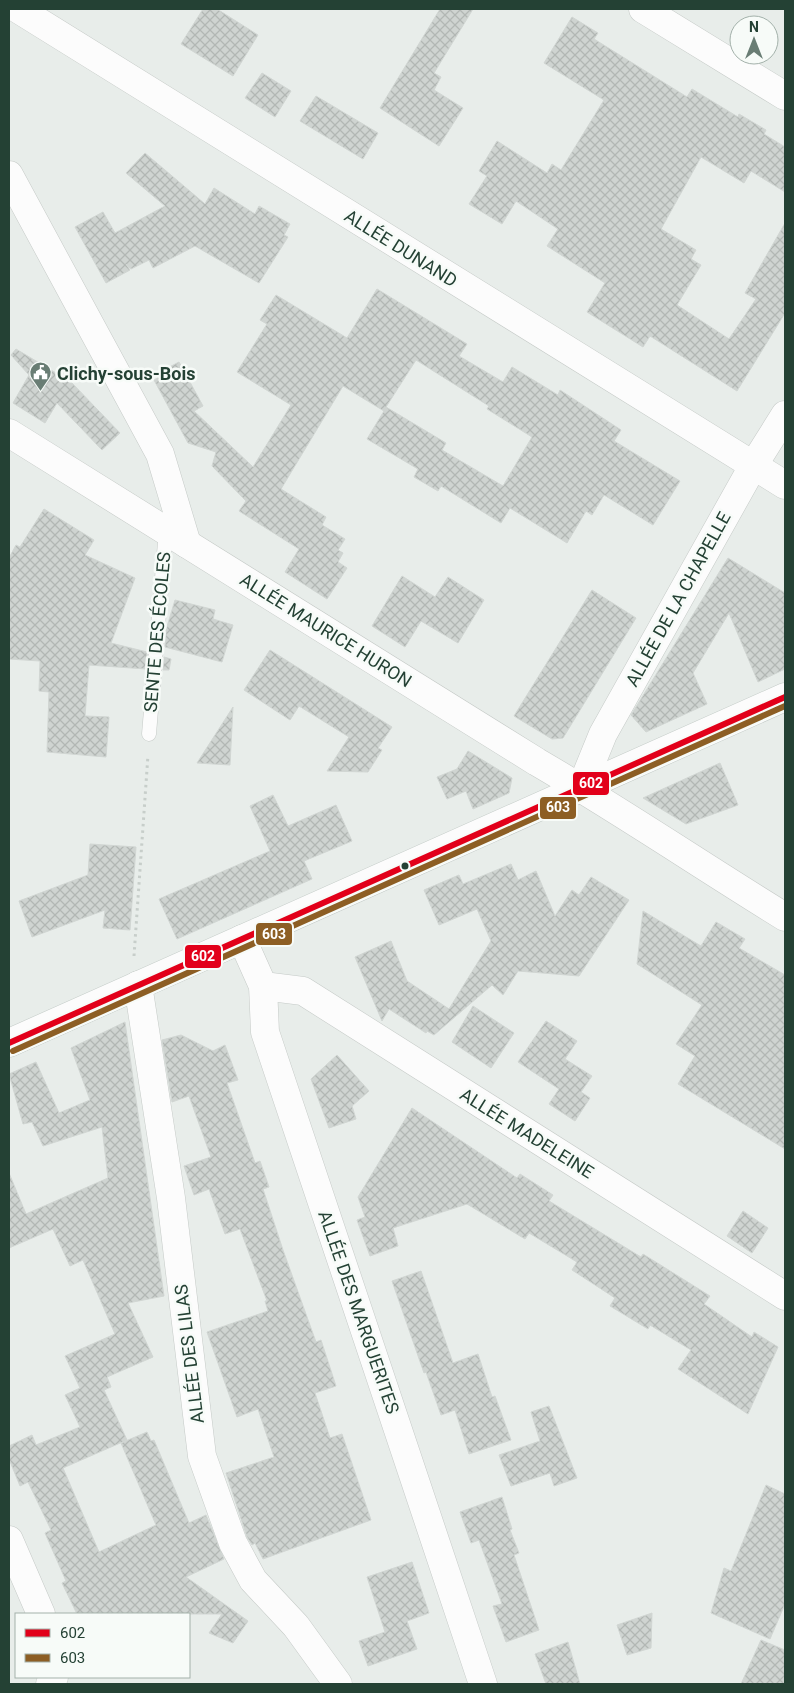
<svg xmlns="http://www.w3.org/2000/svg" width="794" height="1693" font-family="Roboto,sans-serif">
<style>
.building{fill:url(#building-cross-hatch);stroke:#d1d6d3;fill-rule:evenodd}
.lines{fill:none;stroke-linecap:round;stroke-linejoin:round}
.service-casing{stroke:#c5cac7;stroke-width:15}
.minor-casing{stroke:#c5cac7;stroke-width:29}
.secondary-casing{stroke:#c3cbc7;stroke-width:29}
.path{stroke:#c7ceca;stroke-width:3;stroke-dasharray:2.5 4;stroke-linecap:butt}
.service{stroke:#fcfcfc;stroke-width:14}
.minor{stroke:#fcfcfc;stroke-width:28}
.secondary{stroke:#fcfcfc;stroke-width:28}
.bus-1-casing{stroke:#f7fbf8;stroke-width:10}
.bus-2-casing{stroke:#f7fbf8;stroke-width:10}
.bus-1{stroke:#e2001a;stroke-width:6}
.bus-2{stroke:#8d5e24;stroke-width:6}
.bus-dot{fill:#244134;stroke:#f7fbf8;stroke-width:2}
.labels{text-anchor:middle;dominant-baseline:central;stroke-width:5;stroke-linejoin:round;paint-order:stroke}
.street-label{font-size:18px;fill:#244134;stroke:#f7fbf8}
.poi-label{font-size:18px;font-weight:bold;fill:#244134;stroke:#f7fbf8;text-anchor:start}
.line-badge{stroke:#f7fbf8;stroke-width:2}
.badge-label{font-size:14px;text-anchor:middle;font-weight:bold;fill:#fff}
</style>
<defs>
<pattern id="building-cross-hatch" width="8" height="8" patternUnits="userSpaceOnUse" patternTransform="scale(1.25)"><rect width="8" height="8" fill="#cfd4d1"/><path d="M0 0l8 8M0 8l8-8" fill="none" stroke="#b2b7b4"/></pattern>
</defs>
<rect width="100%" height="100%" fill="#e8edea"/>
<!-- building -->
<g class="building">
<path d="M203 9H217L258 35 233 76 181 44Z"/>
<path d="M440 9H473L434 73 441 77 434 90 463 108 439 146 380 108Z"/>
<path d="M572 17 598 33 594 39 687 97 692 89 738 117 739 114 766 130 764 134 785 147V192L751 171 744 183 701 157 661 229 696 250 691 259 701 265 677 305 729 339 756 299 745 293 785 223V313L737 391 650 336 643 347 587 312 605 283 547 246 558 229 516 201 502 224 469 204 487 176 479 171 497 141 547 173 552 164 561 170 604 100 544 63Z"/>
<path d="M262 73 291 91 275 117 245 98Z"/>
<path d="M316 96 378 133 363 159 300 121Z"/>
<path d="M145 153 205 204 214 188 255 214 259 206 290 224 284 235 288 237 259 283 195 246 153 268 149 260 131 269 126 264 130 270 106 283 75 227 103 212 115 233 165 206 126 173Z"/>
<path d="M377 289 467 344 459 356 503 382 512 367 558 395 560 390 621 430 614 441 680 481 653 525 604 495 592 515 586 511 567 543 510 508 501 523 441 486 438 491 414 477 418 469 367 439 384 411 343 386 281 489 326 517 322 525 345 539 338 550 343 553 338 562 347 568 327 599 285 572 299 549 239 511 246 501 212 466 216 452 188 443 154 380 158 378 156 374 179 362 203 406 194 411 253 467 291 405 237 372 267 324 260 320 276 295 347 338ZM416 360 489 406 487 409 532 437 503 486 442 450 446 443 386 407Z"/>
<path d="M16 349 71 382 120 433 102 450 57 403 45 423 13 403 29 375 11 355Z"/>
<path d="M44 509 94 540 85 555 135 578 111 643 147 652 146 669 89 665 85 716 109 717 106 757 47 752 49 692 39 691 40 661 9 659V558L16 545 20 547Z"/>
<path d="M728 558 785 593V669L758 682 729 613 693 673 707 704 646 732 631 715Z"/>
<path d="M402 576 435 597 448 577 484 600 458 643 421 621 405 647 372 626Z"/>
<path d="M592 590 636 618 563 738 552 739 514 716Z"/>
<path d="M175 600 215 610 213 619 233 625 222 662 165 647 166 630Z"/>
<path d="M270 650 392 727 378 748 382 750 368 772 327 771 349 737 299 706 290 720 244 690Z"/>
<path d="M164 657 171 659 169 670H163Z"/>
<path d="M233 707 230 765 197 763Z"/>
<path d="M468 751 512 778 509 793 473 809 466 791 447 799 437 777 457 769Z"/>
<path d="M720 763 738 805 686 824 643 798Z"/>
<path d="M273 795 288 826 336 805 352 841 304 861 312 879 177 939 159 899 270 851 250 806Z"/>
<path d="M90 844 136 847 130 930 103 928 105 910 32 937 19 901 88 875Z"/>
<path d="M511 864 518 880 536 871 555 916 572 890 579 895 591 877 629 900 579 976 518 971 503 995 492 985 434 1035 427 1031 426 1033 389 1009 382 1021 355 957 391 941 407 981 449 1009 491 941 477 909 439 925 424 890 459 875 463 884Z"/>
<path d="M643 911 701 946 716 922 745 939 739 948 785 975V1149L678 1084 695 1056 676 1044 702 1005 637 964Z"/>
<path d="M473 1006 514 1033 491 1068 452 1042Z"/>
<path d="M546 1021 577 1041 565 1059 592 1076 581 1092 590 1098 575 1121 549 1104 559 1089 518 1062Z"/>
<path d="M125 1022 164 1296 128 1303 153 1357 107 1377 111 1387 104 1390 127 1440 63 1468 99 1552 156 1525 121 1443 147 1432 151 1441 154 1440 189 1523 206 1515 224 1559 186 1577 248 1621 233 1643 209 1633 222 1614H77L62 1583 66 1581 45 1533 51 1530 28 1482 20 1486 9 1459V1446L32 1435 36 1445 80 1427 65 1395 80 1388 65 1356 115 1334 83 1260 70 1266 53 1229 9 1248V1173L26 1214 108 1178 102 1127 43 1146 32 1122 23 1124 9 1074 36 1062 59 1113 90 1100 71 1048Z"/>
<path d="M181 1035 213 1051 225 1045 238 1080 227 1083 255 1163 260 1161 269 1187 263 1189 283 1250 316 1342 321 1340 336 1386 315 1393 330 1438 342 1434 371 1520 263 1559 255 1543 252 1545 247 1537 226 1473 274 1457 258 1409 237 1417 207 1332 268 1311 265 1301H267L240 1229 225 1234 209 1189 194 1195 184 1166 211 1157 189 1096 172 1102 162 1040Z"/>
<path d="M337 1055 369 1091 352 1106 356 1119 329 1128 311 1079Z"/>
<path d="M412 1108 517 1178 520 1174 553 1195 549 1201 641 1257 643 1254 710 1296 704 1304 752 1337 754 1332 778 1347 748 1414 678 1369 691 1350 650 1325 648 1329 610 1306 615 1298 572 1270 577 1262 529 1233 525 1239 467 1204 393 1228 398 1246 370 1256 357 1220 365 1217 358 1197Z"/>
<path d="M743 1211 768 1228 752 1253 727 1236Z"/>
<path d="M421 1271 453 1363 478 1354 492 1397 495 1396 511 1440 469 1454 455 1410 441 1415 426 1372 424 1373 392 1281Z"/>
<path d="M549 1406 577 1478 554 1486 550 1473 511 1486 499 1455 540 1441 531 1412Z"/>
<path d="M766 1485 785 1494V1604L770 1639 711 1613 724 1568 731 1571Z"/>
<path d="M502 1497 512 1529 510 1530 519 1553 514 1555 539 1630 506 1642 493 1606 502 1604 479 1540 471 1543 460 1512Z"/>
<path d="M412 1562 429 1613 407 1621 417 1649 368 1666 359 1641 385 1632 367 1577Z"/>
<path d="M652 1613 651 1648 627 1655 617 1625Z"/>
<path d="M761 1640 785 1650V1684H741Z"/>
<path d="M568 1642 580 1684H546L535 1654Z"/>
</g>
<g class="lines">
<defs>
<path id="service" d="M149 734 166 530"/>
<g id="minor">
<path d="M18 9 785 485"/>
<path d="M643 9 785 96"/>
<path d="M9 175 160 454 187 544"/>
<path d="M9 433 537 762C621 811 702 866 785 917"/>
<path d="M581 788 603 734 753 466 785 415"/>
<path d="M242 939 263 986 265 1032 483 1684"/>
<path d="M138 985 171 1198 202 1456 233 1543 253 1580 296 1626 338 1684"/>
<path d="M263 986 303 991 785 1296"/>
<path d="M9 1540 41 1614"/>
<path d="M50 1684 54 1677"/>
</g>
<path id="secondary" d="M9 1043 785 697"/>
</defs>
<!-- service casing -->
<use href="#service" class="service-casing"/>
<!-- minor casing -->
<use href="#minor" class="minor-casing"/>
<!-- secondary casing -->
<use href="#secondary" class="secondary-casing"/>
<!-- path -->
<path class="path" d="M134 956 148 755"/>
<!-- service -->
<use href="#service" class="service"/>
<!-- minor -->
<use href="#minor" class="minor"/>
<!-- secondary -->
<use href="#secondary" class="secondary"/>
<defs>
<path id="bus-1" d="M9 1043 785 697"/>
<path id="bus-2" d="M13 1051 785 706"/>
</defs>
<!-- bus-1 casing -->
<use href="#bus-1" class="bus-1-casing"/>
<!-- bus-2 casing -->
<use href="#bus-2" class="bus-2-casing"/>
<!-- bus-1 -->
<use href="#bus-1" class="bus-1"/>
<!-- bus-2 -->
<use href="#bus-2" class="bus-2"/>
</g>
<!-- icons -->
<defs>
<symbol id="civic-pin" viewBox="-11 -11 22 30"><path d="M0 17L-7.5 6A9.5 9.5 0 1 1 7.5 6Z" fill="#697d74" stroke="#f7fbf8"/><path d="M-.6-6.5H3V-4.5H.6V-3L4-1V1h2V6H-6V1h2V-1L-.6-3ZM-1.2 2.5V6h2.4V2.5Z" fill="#fff"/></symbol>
</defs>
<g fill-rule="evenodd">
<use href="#civic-pin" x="28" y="360" width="25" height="34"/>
</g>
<!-- markers -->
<circle class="bus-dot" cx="405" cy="866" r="4.5"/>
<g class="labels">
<!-- street labels -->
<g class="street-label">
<text transform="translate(401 248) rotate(32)">ALLÉE DUNAND</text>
<text transform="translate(678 599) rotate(-61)">ALLÉE DE LA CHAPELLE</text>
<text transform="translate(326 630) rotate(32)">ALLÉE MAURICE HURON</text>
<text transform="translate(157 632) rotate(-85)">SENTE DES ÉCOLES</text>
<text transform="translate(527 1133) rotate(32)">ALLÉE MADELEINE</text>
<text transform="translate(359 1312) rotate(71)">ALLÉE DES MARGUERITES</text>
<text transform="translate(189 1354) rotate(-97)">ALLÉE DES LILAS</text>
</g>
<!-- poi labels -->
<g class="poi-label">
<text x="57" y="373">Clichy-sous-Bois</text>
</g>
</g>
<g class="line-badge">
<rect x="572" y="771" width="38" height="25" rx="5" fill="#e2001a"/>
<rect x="539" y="796" width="38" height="24" rx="5" fill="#8d5e24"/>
<rect x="255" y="922" width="38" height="24" rx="5" fill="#8d5e24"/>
<rect x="184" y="944" width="38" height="25" rx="5" fill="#e2001a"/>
</g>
<g class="badge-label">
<text x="591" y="788">602</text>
<text x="558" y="812">603</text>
<text x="274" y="939">603</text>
<text x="203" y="961">602</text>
</g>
<!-- border -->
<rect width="794" height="1693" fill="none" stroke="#244134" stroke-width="20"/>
<!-- legend -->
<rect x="15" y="1613" width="175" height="65" fill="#f7fbf8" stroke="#a3b1aa"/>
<rect x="25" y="1629" width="25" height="8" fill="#e2001a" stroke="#a3b1aa"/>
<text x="60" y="1638" font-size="15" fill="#244134">602</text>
<rect x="25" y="1654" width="25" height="8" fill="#8d5e24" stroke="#a3b1aa"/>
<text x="60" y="1663" font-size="15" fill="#244134">603</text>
<!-- north arrow -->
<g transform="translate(754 40)"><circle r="24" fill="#f7fbf8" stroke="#a3b1aa"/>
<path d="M0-4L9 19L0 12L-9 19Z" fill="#697d74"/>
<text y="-8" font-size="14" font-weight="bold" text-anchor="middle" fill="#244134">N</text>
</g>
</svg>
